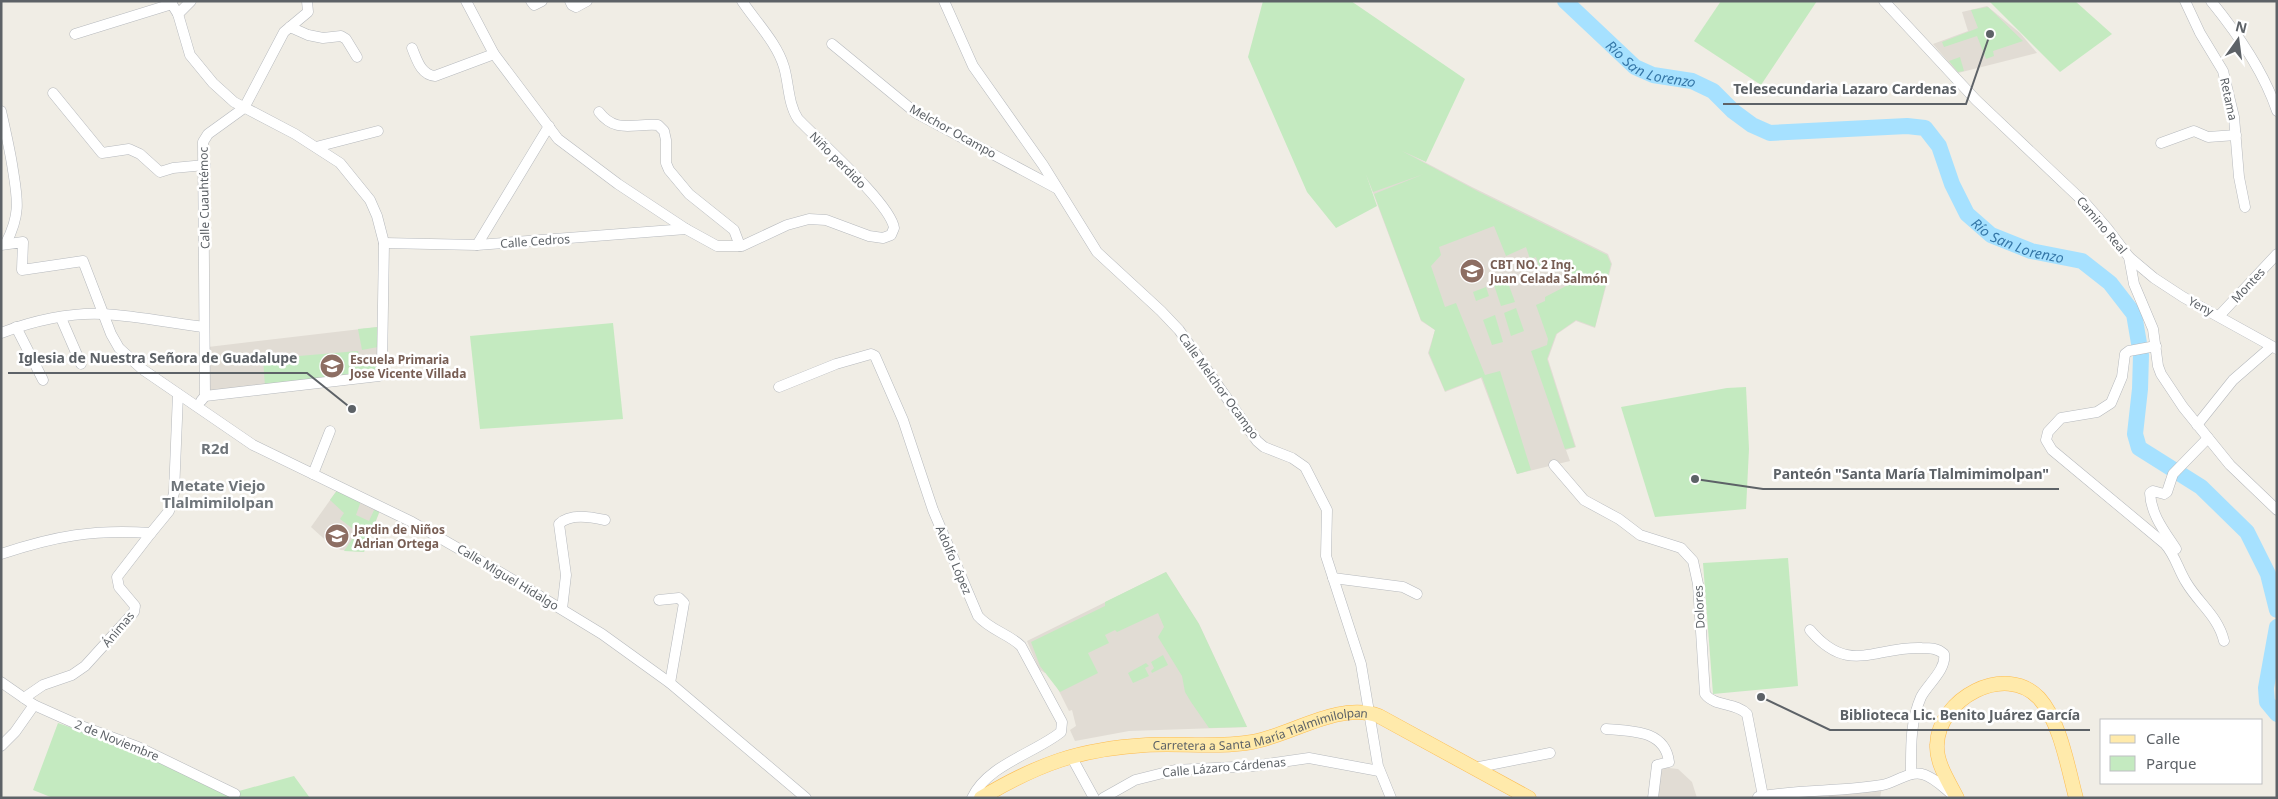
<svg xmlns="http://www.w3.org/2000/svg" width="2278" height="799" font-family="'Noto Sans',sans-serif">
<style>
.education{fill:#e1dcd4}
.green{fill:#c4eac0}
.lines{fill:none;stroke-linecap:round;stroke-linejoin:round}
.river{stroke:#a6e1ff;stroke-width:16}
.minor-casing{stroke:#b6b9bd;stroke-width:11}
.major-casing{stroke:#fdbd51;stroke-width:15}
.minor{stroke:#fff;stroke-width:10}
.major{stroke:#ffeaab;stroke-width:14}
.labels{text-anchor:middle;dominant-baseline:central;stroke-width:5;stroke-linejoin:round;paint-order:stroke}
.street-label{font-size:12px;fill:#5d6267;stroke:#fff}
.education-label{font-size:12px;font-weight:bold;fill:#785e54;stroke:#fff;text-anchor:start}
.water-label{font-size:14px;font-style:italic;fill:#3577a8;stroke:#fff}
.quarter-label{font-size:15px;font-weight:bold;fill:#6e7479;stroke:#fff}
.leader{fill:none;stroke:#5d6267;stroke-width:2}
.callout-dot{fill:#5d6267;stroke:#fff;stroke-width:2}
.callout-label{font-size:14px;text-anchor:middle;font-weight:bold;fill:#5d6267;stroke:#fff;stroke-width:5;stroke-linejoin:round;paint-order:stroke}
</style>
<rect width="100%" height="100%" fill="#f0ede5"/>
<!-- education -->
<g class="education">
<path d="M1987 6 2020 33 2037 53 1958 73 1933 44 1968 31 1962 12Z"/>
<path d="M1398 148 1472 187 1608 254 1612 264 1595 328 1576 321 1557 334 1548 359 1576 447 1566 450 1570 461 1517 474 1481 378 1445 392 1428 353 1435 330 1421 321 1361 161 1363 154Z"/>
<path d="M378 327V370L209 392 208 347Z"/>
<path d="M338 489 380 510 364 552 341 550 332 546 311 527Z"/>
<path d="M1166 572 1199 624 1247 727 1129 731 1075 741 1070 730 1076 726 1072 710 1069 711 1049 671 1045 673 1039 669 1027 641Z"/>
<path d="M1659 767 1678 769 1692 782 1697 798 1656 797Z"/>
<path d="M1882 787 1880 798H1829L1828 792Z"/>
</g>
<!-- green -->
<g class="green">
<path d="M1263 1H1351L1465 79 1426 162 1402 151 1479 192 1607 255 1611 264 1595 327 1576 320 1556 334 1547 359 1575 447 1565 449 1531 351 1547 345 1548 339 1536 305 1545 301V297L1568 285 1560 265 1553 268 1551 265 1540 269 1536 257 1530 259 1526 247 1506 256 1494 226 1439 247 1441 255 1431 266 1445 307 1456 303 1485 375 1500 371 1531 470 1517 474 1482 377 1445 391 1429 353 1435 330 1421 320 1374 194 1424 174 1373 192 1366 174 1377 206 1336 228 1307 192 1248 57Z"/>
<path d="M1721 1H1817L1761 85 1694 41Z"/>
<path d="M1989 1H2075L2112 34 2060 72Z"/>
<path d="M1988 7 2023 41 1993 51 1994 56 1986 59 1977 36 1944 47 1942 42 1978 28 1971 10Z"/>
<path d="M1960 57 1964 71 1958 72 1949 61Z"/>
<path d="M1507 280 1515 302 1501 306 1494 285Z"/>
<path d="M1486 287 1489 296 1476 301 1473 292Z"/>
<path d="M1516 308 1524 331 1511 336 1504 313Z"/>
<path d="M1495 315 1503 342 1492 345 1483 320Z"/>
<path d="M613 323 623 419 480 429 470 336Z"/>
<path d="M378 327V347L362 350 358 329Z"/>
<path d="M358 351 359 359 378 355V370L371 374 265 386 263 359Z"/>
<path d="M1746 387 1749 449 1746 509 1655 517 1621 407 1727 388Z"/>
<path d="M338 489 361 501 356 515 369 521 375 508 380 510 364 552 344 551 357 532 340 519 344 513 330 500Z"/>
<path d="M1788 558 1798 686 1713 694 1703 563Z"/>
<path d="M1166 572 1199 624 1247 727 1209 728 1191 702 1185 692 1182 676 1158 637 1164 627 1158 613 1117 632 1115 630 1105 635 1109 643 1088 653 1098 673 1060 692 1040 666 1031 642 1105 606V602Z"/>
<path d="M1163 655 1168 665 1152 673 1151 671 1154 668 1151 662Z"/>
<path d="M1146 663 1149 666 1145 668 1149 676 1133 683 1128 673Z"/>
<path d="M58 723 135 750 233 798 239 791 294 776 310 798H53L33 790Z"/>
</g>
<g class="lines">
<!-- river -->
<g class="river">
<path id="s1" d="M1565 1 1635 67 1653 75 1692 81 1713 91 1733 111 1752 125 1770 133 1907 126 1925 128 1939 146 1952 184 1967 214 1991 235 2031 251 2082 261 2110 283 2134 314 2141 355 2140 389 2135 434 2139 448 2201 487 2247 532 2268 574 2277 610"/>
<path d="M2277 627 2266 688 2267 702 2277 714"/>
</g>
<defs>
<g id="minor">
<path d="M170 1 178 14 190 55 213 83 234 102 295 134 340 163 370 200 377 216 384 243 382 366 379 376 205 396"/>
<path d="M466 1 494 54 558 139 618 184 686 229 717 246H742L787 225 809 219 826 220 869 236 883 238 891 235 894 228C891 204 817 139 798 119 788 104 789 84 784 67 777 43 756 22 742 1"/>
<path d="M531 1 534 5 542 1"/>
<path d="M570 1 572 5 576 7 587 1"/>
<path d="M944 1 973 66 1043 165 1097 252 1161 311 1179 330 1257 441 1264 447 1292 458 1305 467 1327 510 1326 556 1361 664 1378 766 1391 798"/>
<path d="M1884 1 1976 100 2087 205 2107 228 2129 257 2134 284 2153 329 2158 366 2161 374 2183 407 2230 465 2277 510"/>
<path d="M2185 1 2200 33 2223 71 2234 117 2239 177 2245 207"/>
<path d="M2211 1C2237 33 2264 72 2277 111"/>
<path d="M178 14 191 1"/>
<path d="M290 27 308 35 323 38 341 36 346 39 357 57"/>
<path d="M75 34 172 4"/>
<path d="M832 44 916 113 1056 188"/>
<path d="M412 48C417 60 421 75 435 76L494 54"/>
<path d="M53 93 102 153 129 149 140 154 160 172 173 168 205 165"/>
<path d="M1 111C5 129 9 146 12 164 17 197 22 212 6 243"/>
<path d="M599 112C616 134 633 123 658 125L664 131 666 140V163L669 170 689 194 734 230 740 246"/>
<path d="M2161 143 2194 131 2208 137 2236 135"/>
<path d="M316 147 378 131"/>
<path d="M384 243 477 245 686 229"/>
<path d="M1 245 23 242 22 270 83 261 111 334 119 348 142 369 253 445 412 522 515 581 602 634 670 683 806 798"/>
<path d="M477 245 549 126"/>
<path d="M2129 257 2154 278 2183 297 2277 349"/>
<path d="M2219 316 2277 254"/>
<path d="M61 318 81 364"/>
<path d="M16 327 43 380"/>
<path d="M1 333C32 321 71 312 104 314 137 316 171 323 204 327"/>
<path d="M2156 346 2129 351 2125 354 2122 377 2111 403 2097 412 2061 418 2048 432 2046 440 2052 450 2165 544C2175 555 2178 569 2186 582 2199 604 2218 616 2224 641"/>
<path d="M779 387 836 364 871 354 875 356 903 420 933 510 978 616C990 630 1009 634 1021 646L1062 722 1061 732C1035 753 987 765 972 798"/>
<path d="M201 401 205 396 203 142 208 134 244 108 284 32 308 12 307 1"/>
<path d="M2197 425 2233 380 2271 347"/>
<path d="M1554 465 1584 500 1619 519 1640 535 1681 548 1693 561 1698 584 1705 694C1715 707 1736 702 1747 714L1763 796"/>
<path d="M313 474 330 431"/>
<path d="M2176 549C2165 532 2151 515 2150 493L2153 491 2164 494 2167 492 2173 474 2208 438"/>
<path d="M1 554C55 536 94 529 151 533L169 511 174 493 178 394"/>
<path d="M1333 578 1403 587 1417 594"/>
<path d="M659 600 679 598 684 603 670 683"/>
<path d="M562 609 566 575 559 524C570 513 591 517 605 520"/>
<path d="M1810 630C1849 676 1874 646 1922 648 1930 648 1937 648 1944 654 1947 669 1927 685 1921 697 1910 722 1911 748 1911 774"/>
<path d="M1 682 34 705 81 726 138 747 235 794"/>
<path d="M24 698 43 685 72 675 85 666 134 612 135 606 119 587 117 577 151 533"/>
<path d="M1606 729C1632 731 1665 730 1669 762L1657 765 1653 798"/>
<path d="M1 746 15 732 34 705"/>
<path d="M1071 756 1094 798"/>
<path d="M1474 768 1550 753"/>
<path d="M1758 797C1799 789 1841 792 1882 785 1895 783 1908 771 1922 774 1934 777 1944 788 1954 796"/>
<path d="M1103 798 1135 780 1175 770 1254 766 1309 758 1379 771"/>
</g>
<g id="major">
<path id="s2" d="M981 798C1038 764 1079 749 1146 745 1181 743 1217 748 1252 742 1292 735 1339 701 1379 716L1529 798"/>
<path d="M1957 798C1949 782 1936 763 1937 745 1938 699 2005 662 2039 698 2060 721 2068 768 2076 798"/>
</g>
</defs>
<!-- minor casing -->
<use href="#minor" class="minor-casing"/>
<!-- major casing -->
<use href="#major" class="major-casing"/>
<!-- minor -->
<use href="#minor" class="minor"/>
<!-- major -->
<use href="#major" class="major"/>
</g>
<!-- icons -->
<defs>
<symbol id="school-disc" viewBox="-11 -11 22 22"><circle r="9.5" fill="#8d6e63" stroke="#fff"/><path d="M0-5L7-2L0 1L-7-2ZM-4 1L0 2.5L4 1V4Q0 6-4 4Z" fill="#fff"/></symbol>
</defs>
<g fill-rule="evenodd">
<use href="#school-disc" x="1458" y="257" width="28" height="28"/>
<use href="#school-disc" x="318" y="352" width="28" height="28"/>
<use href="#school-disc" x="323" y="522" width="28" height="28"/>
</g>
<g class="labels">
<!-- street labels -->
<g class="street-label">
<text transform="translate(2229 99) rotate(78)">Retama</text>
<text transform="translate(953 131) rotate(29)">Melchor Ocampo</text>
<text transform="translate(838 160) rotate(45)">Niño perdido</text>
<text transform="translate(204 198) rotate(-91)">Calle Cuauhtémoc</text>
<text transform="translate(2102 225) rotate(50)">Camino Real</text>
<text transform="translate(535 241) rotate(-4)">Calle Cedros</text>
<text transform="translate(2248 285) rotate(-47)">Montes</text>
<text transform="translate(2201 306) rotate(27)">Yeny</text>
<text transform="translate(1219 386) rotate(54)">Calle Melchor Ocampo</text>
<text transform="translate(954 560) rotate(67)">Adolfo López</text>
<text transform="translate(508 577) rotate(31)">Calle Miguel Hidalgo</text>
<text transform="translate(1699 607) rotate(-93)">Dolores</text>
<text transform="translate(118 629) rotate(-50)">Ánimas</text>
<text stroke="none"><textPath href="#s2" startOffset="292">Carretera a Santa María Tlalmimilolpan</textPath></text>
<text transform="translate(117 740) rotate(22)">2 de Noviembre</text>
<text transform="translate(1224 767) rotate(-5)">Calle Lázaro Cárdenas</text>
</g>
<!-- education labels -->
<g class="education-label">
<text x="1490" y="264">CBT NO. 2 Ing.<tspan x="1490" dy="14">Juan Celada Salmón</tspan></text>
<text x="350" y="359">Escuela Primaria<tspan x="350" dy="14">Jose Vicente Villada</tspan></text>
<text x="354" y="529">Jardin de Niños<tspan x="354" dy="14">Adrian Ortega</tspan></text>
</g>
<!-- water labels -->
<g class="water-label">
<text stroke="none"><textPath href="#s1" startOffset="110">Río San Lorenzo</textPath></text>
<text stroke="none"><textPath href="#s1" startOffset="561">Río San Lorenzo</textPath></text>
</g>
<!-- quarter labels -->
<g class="quarter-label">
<text x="215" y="448">R2d</text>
<text x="218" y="485">Metate Viejo<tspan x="218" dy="17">Tlalmimilolpan</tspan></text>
</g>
</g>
<!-- callouts -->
<path class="leader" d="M1990 34L1966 104H1723M352 409L307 373H8M1695 479L1763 489H2059M1761 697L1830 730H2090"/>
<g class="callout-dot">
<circle cx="1990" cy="34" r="5"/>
<circle cx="352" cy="409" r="5"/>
<circle cx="1695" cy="479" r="5"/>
<circle cx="1761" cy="697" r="5"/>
</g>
<g class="callout-label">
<text x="1845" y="94">Telesecundaria Lazaro Cardenas</text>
<text x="158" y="363">Iglesia de Nuestra Señora de Guadalupe</text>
<text x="1911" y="479">Panteón "Santa María Tlalmimimolpan"</text>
<text x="1960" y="720">Biblioteca Lic. Benito Juárez García</text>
</g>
<!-- border -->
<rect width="2278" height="799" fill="none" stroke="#5d6267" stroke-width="5"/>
<!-- legend -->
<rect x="2100" y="719" width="162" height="65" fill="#ffffff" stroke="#bec0c2"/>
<rect x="2110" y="735" width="25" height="8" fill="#ffeaab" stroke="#bec0c2"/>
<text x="2146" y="744" font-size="15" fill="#5d6267">Calle</text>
<rect x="2110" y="756" width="25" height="15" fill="#c4eac0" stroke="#bec0c2"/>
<text x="2146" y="769" font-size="15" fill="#5d6267">Parque</text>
<!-- north arrow -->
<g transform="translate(2238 40) rotate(14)" stroke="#ffffff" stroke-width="4" paint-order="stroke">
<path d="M0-4L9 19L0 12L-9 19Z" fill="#5d6267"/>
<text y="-8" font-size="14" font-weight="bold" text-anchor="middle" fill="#5d6267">N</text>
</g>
</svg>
